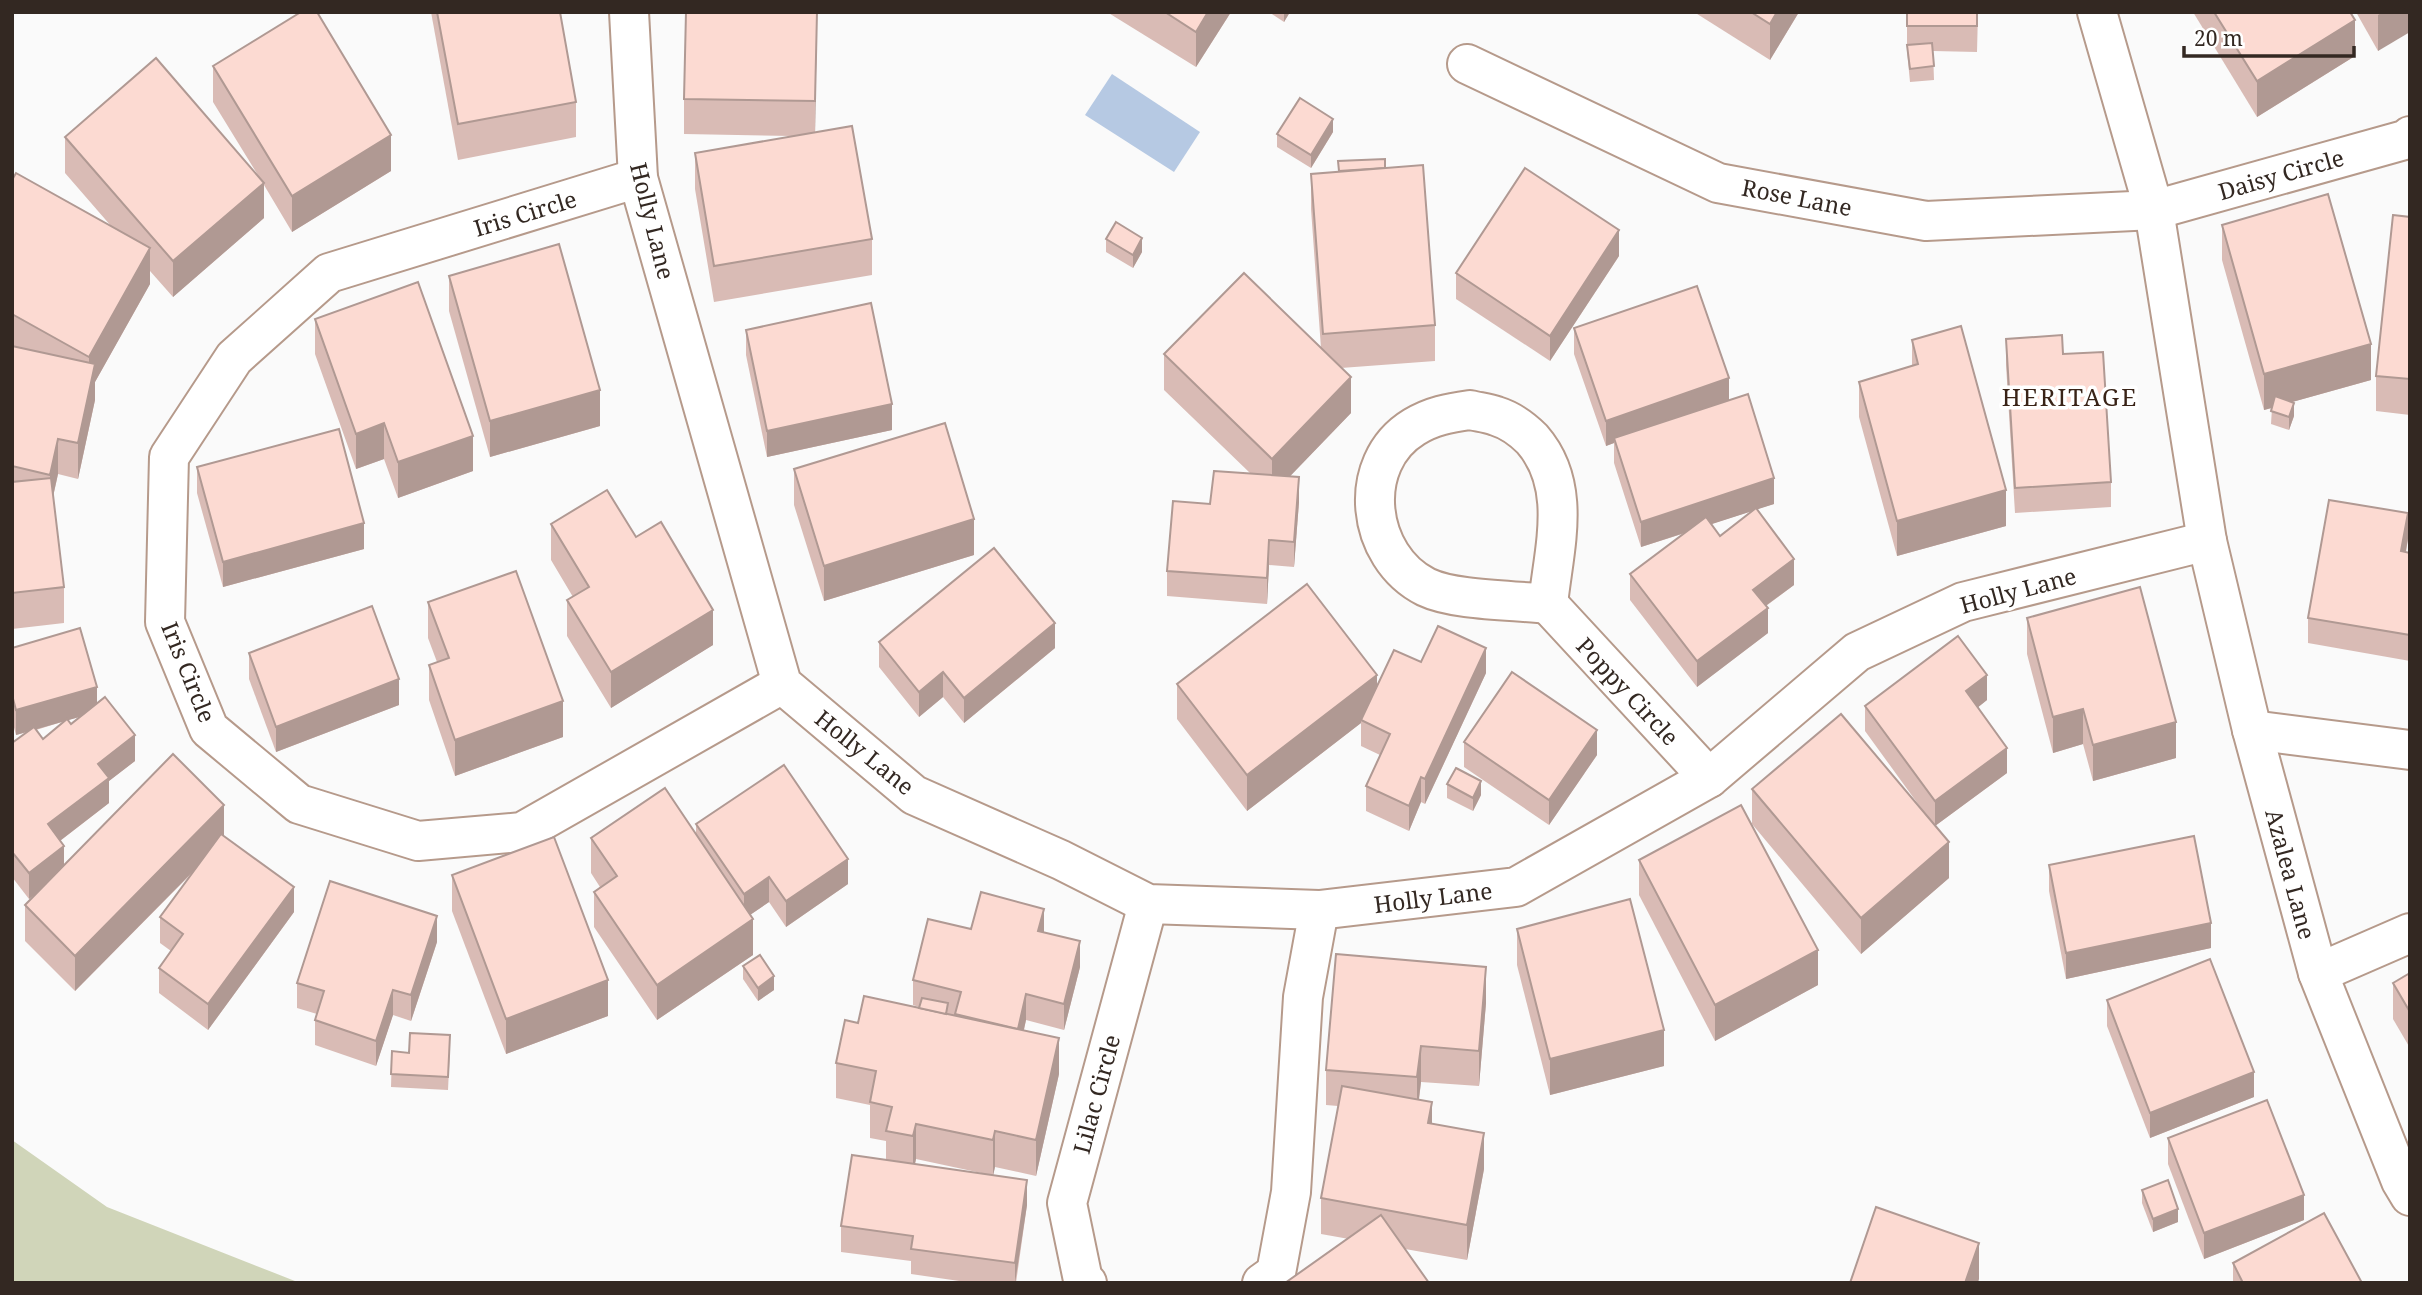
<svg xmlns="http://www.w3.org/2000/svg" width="2422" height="1295" font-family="'Noto Serif',serif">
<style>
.green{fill:#d0d5b9}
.water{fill:#b6c9e3}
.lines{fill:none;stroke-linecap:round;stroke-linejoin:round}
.minor-casing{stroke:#b69a8b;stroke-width:42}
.minor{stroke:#fff;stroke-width:38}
.wall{fill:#d9bbb5;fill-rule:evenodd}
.shaded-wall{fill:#b09993}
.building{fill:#fcdad2;stroke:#b09993;stroke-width:2}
.labels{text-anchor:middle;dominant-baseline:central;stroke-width:7;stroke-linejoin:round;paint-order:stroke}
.street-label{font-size:23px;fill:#332822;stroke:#fff}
.neighbourhood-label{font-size:24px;letter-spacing:2px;fill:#392317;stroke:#fff}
</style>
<rect width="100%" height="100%" fill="#fafafa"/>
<!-- green -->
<path class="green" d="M12 1140 107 1207 300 1283H12Z"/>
<!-- water -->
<path class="water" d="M1112 74 1200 132 1174 172 1085 115Z"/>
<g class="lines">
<defs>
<g id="minor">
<path d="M629 12 638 178 782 684 914 795 1061 860 1148 904 1319 910 1516 887 1709 778 1857 652 1963 602 2207 541 2154 210 2097 12"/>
<path d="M1467 64 1718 183 1926 221 2154 210 2408 139 2410 136"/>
<path d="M638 178 329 273 234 358 169 457 165 622 209 729 299 804 418 841 522 832 782 684"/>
<path d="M1470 410C1478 412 1488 413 1496 416 1509 420 1522 429 1532 439 1573 486 1554 547 1548 604 1515 600 1455 601 1426 587 1366 557 1355 463 1414 427 1432 416 1449 413 1470 410Z"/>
<path d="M2207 541 2252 730 2318 973 2401 1181 2410 1196"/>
<path d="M1548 604 1709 778"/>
<path d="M2252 730 2410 750"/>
<path d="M2318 973 2410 933"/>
<path d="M1087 1283 1083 1280 1067 1203 1148 904"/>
<path d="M1262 1283 1276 1273 1291 1192 1303 997 1319 910"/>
</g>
</defs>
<!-- minor casing -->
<use href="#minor" class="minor-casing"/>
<!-- minor -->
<use href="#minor" class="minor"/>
</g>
<!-- wall -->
<g class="wall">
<path d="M431 12H560L576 102V137L458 160Z"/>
<path d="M817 12 815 132 872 239V275L714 302 695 189V153L793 136 684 134V99Z"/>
<path d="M1107 12H1231L1196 67Z"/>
<path d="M1269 12H1290L1284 22Z"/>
<path d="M1694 12H1799L1770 60Z"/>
<path d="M1907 12H1978L1977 52 1933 51 1934 80 1910 82 1907 51Z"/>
<path d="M2193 12H2350L2355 56 2257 117Z"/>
<path d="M2356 12H2410L2378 51Z"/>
<path d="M213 66 391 171 292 232 264 185V218L173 297 150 271V284L95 382V400L78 479 58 474 53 497 64 587V623L12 629V180L111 226 65 173V137L259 177 213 102Z"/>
<path d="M1333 132 1311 168 1277 147V134Z"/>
<path d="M1385 168 1435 325V361L1341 368 1351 413 1290 476 1299 502 1294 567 1269 565 1267 604 1167 596V571L1210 504 1250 473 1164 390V354L1321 348 1311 209V174Z"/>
<path d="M2410 217V415L2376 411V376Z"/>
<path d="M2222 225 2371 380 2292 402 2294 416 2289 430 2271 424 2272 408 2264 410 2222 260Z"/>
<path d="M1106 239 1142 252 1133 268 1106 252Z"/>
<path d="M1619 256 1550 361 1456 299V273Z"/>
<path d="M449 276 600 426 490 457 449 311Z"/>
<path d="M315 319 473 471 398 498 384 459 356 469 315 354Z"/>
<path d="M1574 328 1729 400 1774 504 1757 509 1794 585 1766 606 1768 633 1697 687 1630 600V574L1685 533 1641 547 1614 463V443L1606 446 1574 354ZM1752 511 1720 536 1711 524Z"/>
<path d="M746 330 892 430 767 457 746 355Z"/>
<path d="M2006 339 2063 354 2111 482V507L2015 513 2006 365Z"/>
<path d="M1912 340 2006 526 1897 556 1859 417V382L1912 366Z"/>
<path d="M197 467 364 549 223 587 197 493Z"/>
<path d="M794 469 974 555 824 601 794 505Z"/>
<path d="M551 524 713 645 611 708 567 636V600L573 597 551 560Z"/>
<path d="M2408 539 2406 552 2410 553V661L2308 643V618Z"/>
<path d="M428 602 563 737 455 776 429 700V665L437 662 428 638Z"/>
<path d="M2027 618 2176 758 2093 781 2083 744 2053 753 2027 654Z"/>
<path d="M879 642 1055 648 964 723 943 697 919 717 879 667Z"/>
<path d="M12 648 97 703 135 761 109 781V803L60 841 64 865 224 836 294 912 208 1030 159 993V968L171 951 160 943V917L194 871 75 991 25 941V905L37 893 29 899 12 877V743L27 732 16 735 12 720ZM79 717 71 724 68 720ZM65 721 43 739 36 730Z"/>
<path d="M249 653 399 705 276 752 249 679Z"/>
<path d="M1421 662 1486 673 1425 804 1421 802 1409 831 1366 811V786L1380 755 1361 746V723L1247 811 1177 719V684L1377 686Z"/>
<path d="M1987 700 1978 707 2007 773 1935 826 1949 878 1861 954 1752 824V789L1926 815 1865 731V706Z"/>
<path d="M1464 742 1597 755 1549 825 1464 767Z"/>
<path d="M1447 784 1481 795 1473 811 1447 798Z"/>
<path d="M696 824 848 884 786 927 769 902 750 915 753 955 657 1020 594 927V892L600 887 591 873V838L696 834Z"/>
<path d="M1639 860 1818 985 1715 1041 1639 895Z"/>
<path d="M2049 865 2211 948 2066 979 2049 891Z"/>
<path d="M452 875 608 1016 506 1054 452 911Z"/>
<path d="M971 929 1044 932 1080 967 1064 1030 1026 1020 1024 1030 1059 1074 1036 1176 995 1167 993 1175 1027 1205 1016 1283H973L911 1274V1261L841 1252V1226L886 1160V1141L870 1138V1105L836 1098V1063L858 1023 919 1008V1007L913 1005V980ZM916 1159 986 1174 915 1164Z"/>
<path d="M1517 929 1664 1066 1550 1095 1517 965Z"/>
<path d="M437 942 411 1021 393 1015 376 1066 315 1045V1020L317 1014 297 1008V983Z"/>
<path d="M743 966 774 990 758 1001 743 979Z"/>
<path d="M2410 973V1048L2393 1019V983Z"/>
<path d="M2107 1000 2254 1097 2150 1138 2107 1026Z"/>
<path d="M1486 1003 1479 1086 1421 1082 1419 1100 1432 1123 1484 1169 1467 1260 1321 1234V1198L1338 1106 1326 1105V1070Z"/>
<path d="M450 1048 448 1090 391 1087 392 1051 409 1053Z"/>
<path d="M2168 1138 2304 1220 2204 1259 2168 1164Z"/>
<path d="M2142 1190 2178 1222 2153 1232 2142 1203Z"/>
<path d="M2233 1263 2362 1283H2233Z"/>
</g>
<!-- shaded-wall -->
<g class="shaded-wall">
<path d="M817 12 815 136V101Z"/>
<path d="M1208 12H1231L1196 67V32Z"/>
<path d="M1284 12H1290L1284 22Z"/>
<path d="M1777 12H1799L1770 60V24Z"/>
<path d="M2383 12H2410V32L2378 51V15Z"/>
<path d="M2355 20V56L2257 117V81Z"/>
<path d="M1333 119V132L1311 168V155Z"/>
<path d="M391 135V171L292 232V196Z"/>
<path d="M264 183V218L173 297V261Z"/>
<path d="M1619 230V256L1550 361V336Z"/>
<path d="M1142 238V252L1133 268V255Z"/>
<path d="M150 248V284L95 382V400L78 479V443L89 391V357Z"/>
<path d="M2371 344V380L2264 410V374Z"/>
<path d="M1351 377V413L1272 495V459Z"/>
<path d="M1729 378V404L1614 438V443L1606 446V421Z"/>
<path d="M600 390V426L490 457V421Z"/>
<path d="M2294 403V416L2289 430V417Z"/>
<path d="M892 404V430L767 457V431Z"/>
<path d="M384 423V459L356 469V434Z"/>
<path d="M473 436V471L398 498V462Z"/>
<path d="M58 439V474L50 510V475Z"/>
<path d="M1299 477V502L1294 567V542Z"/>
<path d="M1774 478V504L1641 547V522Z"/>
<path d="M2006 490V526L1897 556V521Z"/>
<path d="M2408 513V539L2401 577V551Z"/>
<path d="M974 519V555L824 601V566Z"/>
<path d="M364 523V549L223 587V562Z"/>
<path d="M1269 540V565L1267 604V578Z"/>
<path d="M1794 559V585L1753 615V590Z"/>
<path d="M1768 608V633L1697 687V661Z"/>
<path d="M713 610V645L611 708V672Z"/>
<path d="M1055 623V648L964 723V698Z"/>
<path d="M1486 648V673L1425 804V779Z"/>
<path d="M943 672V697L919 717V692Z"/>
<path d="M1377 675V711L1361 720V723L1247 811V775Z"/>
<path d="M1987 675V700L1966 717V691Z"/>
<path d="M399 679V705L276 752V727Z"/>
<path d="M97 687V712L16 735V710Z"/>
<path d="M563 701V737L455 776V740Z"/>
<path d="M2083 709V744L2053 753V717Z"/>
<path d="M2176 722V758L2093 781V745Z"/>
<path d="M1597 730V755L1549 825V800Z"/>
<path d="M135 735V761L109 781V803L48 850V824L98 764Z"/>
<path d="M2007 748V773L1935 826V801Z"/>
<path d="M1421 777V802L1409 831V806Z"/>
<path d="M1481 781V795L1473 811V798Z"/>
<path d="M224 805V840L75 991V956Z"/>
<path d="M1949 842V878L1861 954V918Z"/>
<path d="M64 846V872L29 899V873Z"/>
<path d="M848 859V884L786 927V901Z"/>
<path d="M769 877V902L744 919V894Z"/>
<path d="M294 887V912L208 1030V1004Z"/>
<path d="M1044 909V934L1038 931Z"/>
<path d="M437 916V942L411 1021V995Z"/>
<path d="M753 919V955L657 1020V985Z"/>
<path d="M2211 923V948L2066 979V953Z"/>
<path d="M1080 941V967L1064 1030V1004Z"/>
<path d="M1818 950V985L1715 1041V1005Z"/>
<path d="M1486 967V1003L1479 1086V1051Z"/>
<path d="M774 976V990L758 1001V988Z"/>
<path d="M608 980V1016L506 1054V1019Z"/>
<path d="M393 990V1015L376 1066V1041Z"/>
<path d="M1026 994V1020L1018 1055V1029Z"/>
<path d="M1664 1030V1066L1550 1095V1059Z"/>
<path d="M1059 1038V1074L1036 1176V1140Z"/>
<path d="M1421 1046V1082L1417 1113V1077Z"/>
<path d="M2254 1072V1097L2150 1138V1113Z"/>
<path d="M1432 1102V1138L1428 1123Z"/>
<path d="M916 1124V1159L913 1172V1136Z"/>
<path d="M995 1131V1167L993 1176V1140Z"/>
<path d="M1484 1133V1169L1467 1260V1225Z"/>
<path d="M1027 1180V1205L1015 1283V1263Z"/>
<path d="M2304 1195V1220L2204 1259V1233Z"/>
<path d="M2178 1209V1222L2153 1232V1219Z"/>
<path d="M1979 1243V1279L1978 1283H1965Z"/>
</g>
<!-- building -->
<g class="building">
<path d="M301 12H317L391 135 292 196 213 66Z"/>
<path d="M437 12H560L576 102 458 124Z"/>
<path d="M686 12H817L815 101 684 99Z"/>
<path d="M1165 12H1208L1196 32Z"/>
<path d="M1751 12H1777L1770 24Z"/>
<rect x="1907" y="12" width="70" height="14"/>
<path d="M2214 12H2350L2355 20 2257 81Z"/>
<path d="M1932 43 1934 66 1910 69 1907 45Z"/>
<path d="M156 58 264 183 173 261 65 137Z"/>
<path d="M1300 98 1333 119 1311 155 1277 134Z"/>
<path d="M852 126 872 239 714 266 695 153Z"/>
<path d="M1385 159V168L1339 171 1338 161Z"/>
<path d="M1423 165 1435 325 1323 334 1311 174Z"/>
<path d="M1525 168 1619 230 1550 336 1456 273Z"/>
<path d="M16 173 150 248 89 357 12 314V180Z"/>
<path d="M2328 194 2371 344 2264 374 2222 225Z"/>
<path d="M2393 215 2410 217V379L2376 376Z"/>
<path d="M1116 222 1142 238 1133 255 1106 239Z"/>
<path d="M559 244 600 390 490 421 449 276Z"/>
<path d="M1244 273 1351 377 1272 459 1164 354Z"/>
<path d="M418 282 473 436 398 462 384 423 356 434 315 319Z"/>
<path d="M1697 286 1729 378 1606 421 1574 328Z"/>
<path d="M871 303 892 404 767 431 746 330Z"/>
<path d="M1961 326 2006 490 1897 521 1859 382 1918 364 1912 340Z"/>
<path d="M2062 335 2063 354 2103 352 2111 482 2015 488 2006 339Z"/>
<path d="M12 346 95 364 78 443 58 439 50 475 12 466Z"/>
<path d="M1748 394 1774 478 1641 522 1614 438Z"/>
<path d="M2275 396 2294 403 2289 417 2271 411Z"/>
<path d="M945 423 974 519 824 566 794 469Z"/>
<path d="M339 429 364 523 223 562 197 467Z"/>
<path d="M1214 471 1299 477 1294 542 1269 540 1267 578 1167 571 1173 501 1210 504Z"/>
<path d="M51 478 64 587 12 593V482Z"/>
<path d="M607 490 636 537 661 522 713 610 611 672 567 600 589 587 551 524Z"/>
<path d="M2329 500 2408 513 2401 551 2410 553V635L2308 618Z"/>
<path d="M1756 508 1794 559 1753 590 1768 608 1697 661 1630 574 1706 517 1720 536Z"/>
<path d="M994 548 1055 623 964 698 943 672 919 692 879 642Z"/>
<path d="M516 571 563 701 455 740 429 665 449 658 428 602Z"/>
<path d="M1307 584 1377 675 1247 775 1177 684Z"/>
<path d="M2140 587 2176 722 2093 745 2083 709 2053 717 2027 618Z"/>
<path d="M372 606 399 679 276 727 249 653Z"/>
<path d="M1438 626 1486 648 1425 779 1421 777 1409 806 1366 786 1390 734 1361 720 1394 650 1421 662Z"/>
<path d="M80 628 97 687 16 710 12 695V648Z"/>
<path d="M1958 636 1987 675 1966 691 2007 748 1935 801 1865 706Z"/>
<path d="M1512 672 1597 730 1549 800 1464 742Z"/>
<path d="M105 697 135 735 98 764 109 778 48 824 64 846 29 873 12 852V743L34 727 43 739 67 719 71 724Z"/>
<path d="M1841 714 1949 842 1861 918 1752 789Z"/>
<path d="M173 754 224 805 75 956 25 905Z"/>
<path d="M784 765 848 859 786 901 769 877 744 894 696 824Z"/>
<path d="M1456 768 1481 781 1473 798 1447 784Z"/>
<path d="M665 788 753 919 657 985 594 892 617 876 591 838Z"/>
<path d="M1741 805 1818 950 1715 1005 1639 860Z"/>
<path d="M221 834 294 887 208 1004 159 968 183 934 160 917Z"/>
<path d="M2194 836 2211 923 2066 953 2049 865Z"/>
<path d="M554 837 608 980 506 1019 452 875Z"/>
<path d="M330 881 437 916 411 995 393 990 376 1041 315 1020 324 991 297 983Z"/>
<path d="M981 892 1044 909 1038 931 1080 941 1064 1004 1026 994 1018 1029 955 1014 961 992 913 980 928 919 971 929Z"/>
<path d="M1630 899 1664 1030 1550 1059 1517 929Z"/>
<path d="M1336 954 1486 967 1479 1051 1421 1046 1417 1077 1326 1070Z"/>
<path d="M760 955 774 976 758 988 743 966Z"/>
<path d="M2210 959 2254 1072 2150 1113 2107 1000Z"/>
<path d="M2410 973V1012L2393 983Z"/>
<path d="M864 996 1059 1038 1036 1140 995 1131 993 1140 916 1124 913 1136 886 1131 892 1107 870 1102 876 1071 836 1063 845 1020 858 1023Z"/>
<path d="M922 998 948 1003 946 1014 919 1008Z"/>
<path d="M410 1033 450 1035 448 1077 391 1074 392 1051 409 1053Z"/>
<path d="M1342 1086 1432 1102 1428 1123 1484 1133 1467 1225 1321 1198Z"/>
<path d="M2267 1100 2304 1195 2204 1233 2168 1138Z"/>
<path d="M852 1155 1027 1180 1015 1263 911 1249 913 1236 841 1226Z"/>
<path d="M2168 1180 2178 1209 2153 1219 2142 1190Z"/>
<path d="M1876 1207 1979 1243 1965 1283H1850Z"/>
<path d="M2324 1213 2362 1283H2243L2233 1263Z"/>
<path d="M1381 1215 1429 1283H1285Z"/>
</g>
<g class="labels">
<!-- street labels -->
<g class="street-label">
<text transform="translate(2281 174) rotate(-16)">Daisy Circle</text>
<text transform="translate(1797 197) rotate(11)">Rose Lane</text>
<text transform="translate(525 213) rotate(-17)">Iris Circle</text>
<text transform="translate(653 221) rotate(76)">Holly Lane</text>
<text transform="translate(2018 590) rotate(-15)">Holly Lane</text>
<text transform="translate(189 672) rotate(68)">Iris Circle</text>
<text transform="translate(1628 691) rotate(47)">Poppy Circle</text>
<text transform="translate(865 752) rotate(39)">Holly Lane</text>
<text transform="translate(2291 874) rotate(75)">Azalea Lane</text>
<text transform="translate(1433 897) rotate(-7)">Holly Lane</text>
<text transform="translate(1096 1094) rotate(-75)">Lilac Circle</text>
</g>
<!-- neighbourhood labels -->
<g class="neighbourhood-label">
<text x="2070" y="396">HERITAGE</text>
</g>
</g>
<!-- border -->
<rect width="2422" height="1295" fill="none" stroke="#332822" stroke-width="28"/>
<!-- scale -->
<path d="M2184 46v10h170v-10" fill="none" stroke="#332822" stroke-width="3.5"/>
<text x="2194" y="46" font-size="21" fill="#332822" stroke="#ffffff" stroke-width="5" paint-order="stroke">20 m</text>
</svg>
